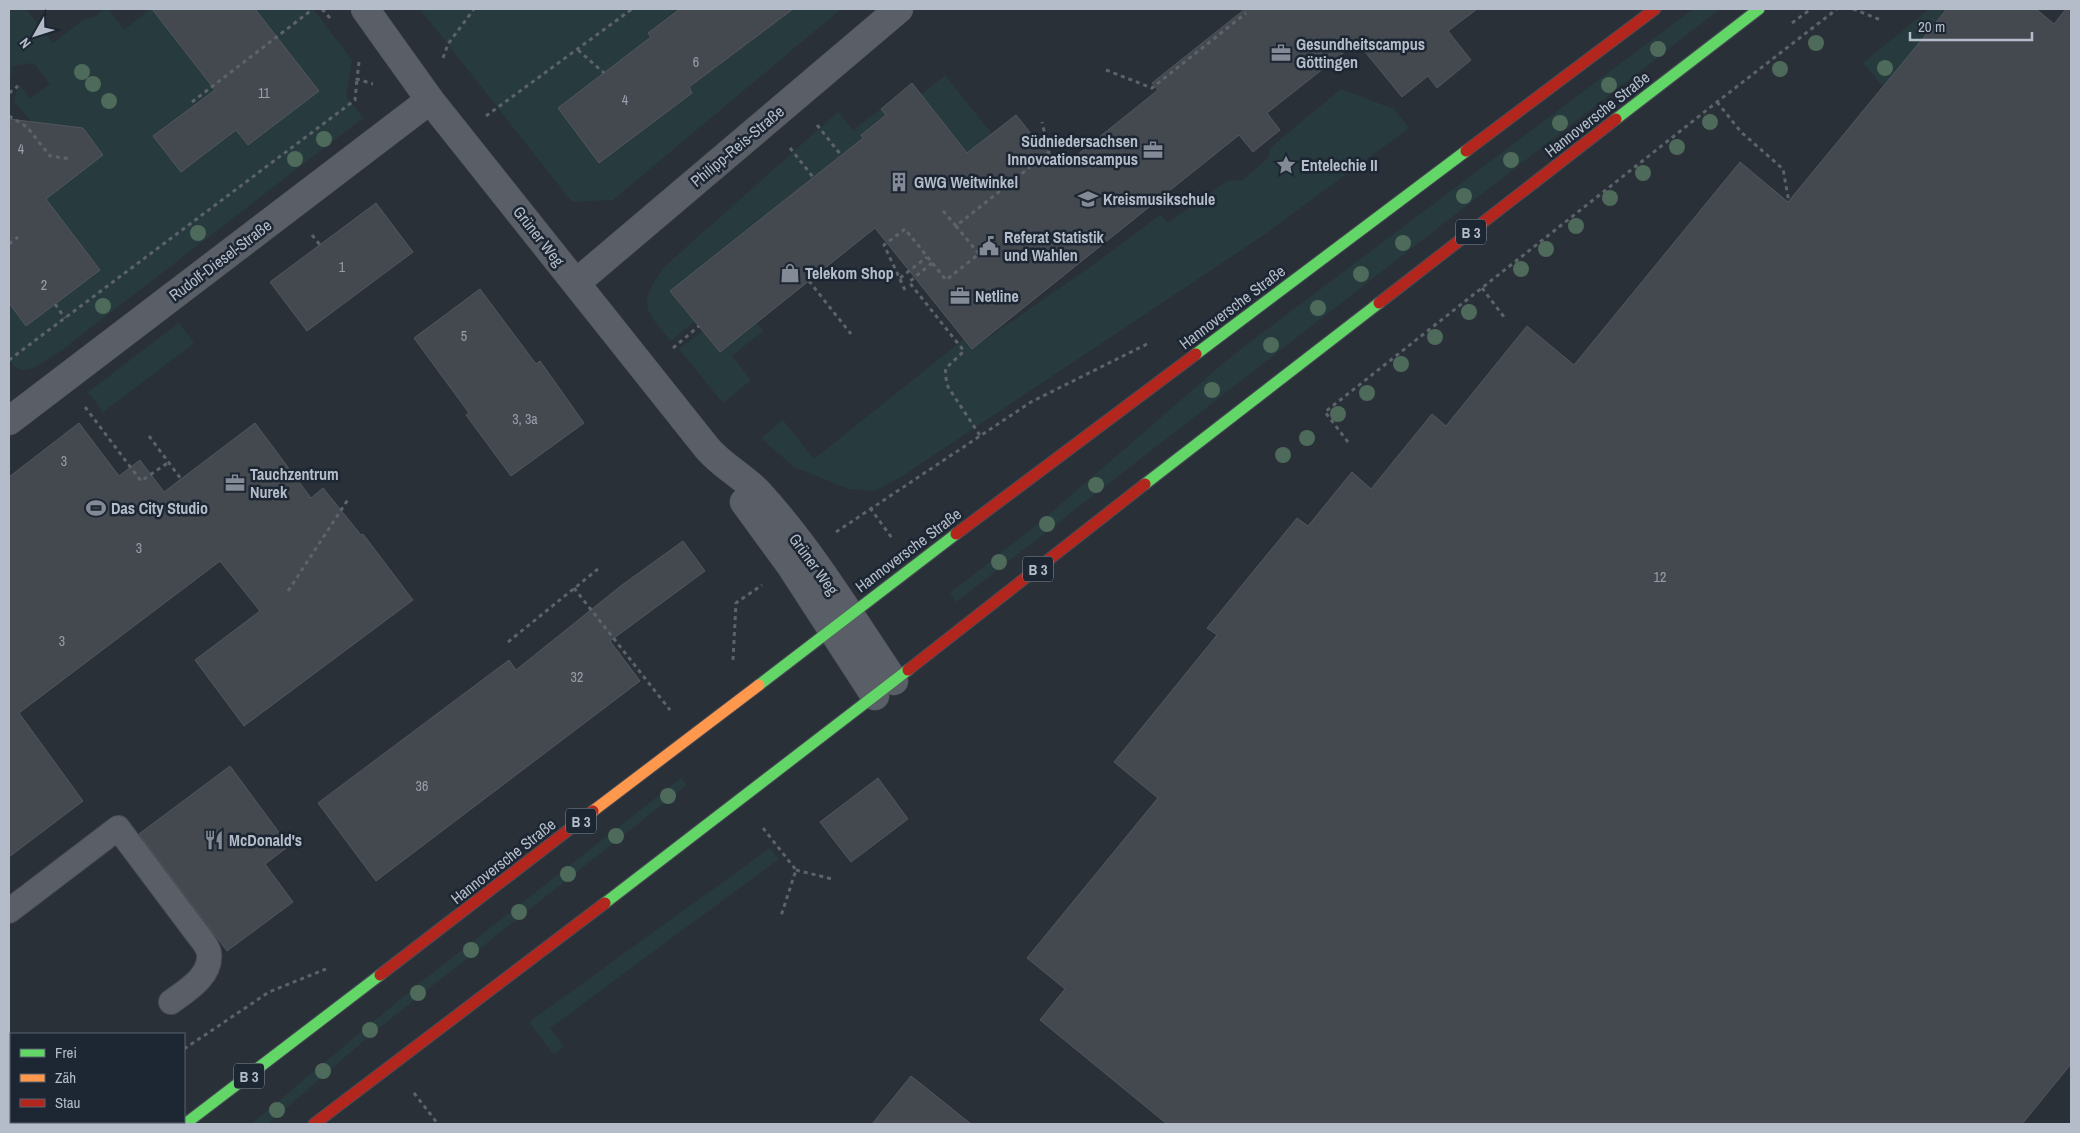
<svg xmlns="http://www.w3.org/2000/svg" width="2080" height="1133" font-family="'Archivo Narrow',sans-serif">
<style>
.green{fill:#273a3e}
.building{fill:#444950;stroke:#52575f}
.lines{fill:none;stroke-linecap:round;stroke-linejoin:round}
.lane-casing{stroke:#484c53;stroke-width:26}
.street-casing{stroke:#484c53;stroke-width:29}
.fast-casing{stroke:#484c55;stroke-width:13}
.slow-casing{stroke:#484c55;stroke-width:13}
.jam-casing{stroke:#484c55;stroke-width:13}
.path{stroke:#5d636a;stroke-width:3;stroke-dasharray:4 4;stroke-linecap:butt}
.lane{stroke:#5a5e66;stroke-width:24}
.street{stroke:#5a5e66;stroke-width:28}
.fast{stroke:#63d668;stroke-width:11}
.slow{stroke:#ff974d;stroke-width:11}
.jam{stroke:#b3261e;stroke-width:11}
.tree{fill:#4e6a5a}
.labels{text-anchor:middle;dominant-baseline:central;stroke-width:5;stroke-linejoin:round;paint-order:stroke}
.number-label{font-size:14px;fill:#989fab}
.shield{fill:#1d2633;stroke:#878f9c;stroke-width:1}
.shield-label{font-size:15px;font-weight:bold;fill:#b4bcc9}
.poi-label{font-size:16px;font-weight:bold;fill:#b4bcc9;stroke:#1d2633;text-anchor:start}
.street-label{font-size:16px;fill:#b4bcc9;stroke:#1d2633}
</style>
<rect width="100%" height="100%" fill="#2a3038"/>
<!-- green -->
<g class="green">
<path d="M9 9H26L53 43 83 20 96 16 104 9H109L124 30 150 9H313L352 60 346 96 363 118 58 353 34 368 22 370 15 367 9 360V303L26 326 100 269 58 215 18 246 9 234V225L103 155 86 133 50 143 14 102 18 83 30 99 50 84 34 63 12 66 11 76 9 77Z"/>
<path d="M420 9H841L613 200 572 202Z"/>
<path d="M1693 9H1720L956 602 950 593 1039 523 1233 355Z"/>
<path d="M1929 9H1947L1883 87 1863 63Z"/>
<path d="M945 75 1018 167 994 186 921 95Z"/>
<path d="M1341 89 1394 109 1409 128 1264 235 901 477 875 491 849 489 794 467 761 438 783 420 814 459 964 339 972 349 1090 267 1160 215 1168 223 1227 181 1243 180 1268 158 1270 148Z"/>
<path d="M881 109 886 115 861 134 863 137 686 279 695 321 671 341C643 308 638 304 664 267L838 112 853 130Z"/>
<path d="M179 323 194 343 103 412 88 392Z"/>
<path d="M757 323 763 331 732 356 751 380 723 403 679 349 703 331 720 352Z"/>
<path d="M681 778 687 785 373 1033 268 1124H251L421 982Z"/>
<path d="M770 848 779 859 550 1028 564 1047 554 1055 529 1022Z"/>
</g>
<!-- building -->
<g class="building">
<path d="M152 9H255L319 91 248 145 236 130 181 172 153 136 215 90Z"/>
<path d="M680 9H793L689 87 692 93 599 163 558 108 651 37 648 33Z"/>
<path d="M1245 9H1477L1448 31 1471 60 1437 88 1428 76 1402 97 1357 42 1267 113 1280 130 1253 152 1239 135 972 349 875 228 720 352 670 291 863 138 861 135 886 115 881 109 912 83 967 153 1016 115 1042 147 1044 146 1062 167 1158 90 1152 83Z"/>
<path d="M1947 9H2036L2054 24 2066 9H2071V1064L2022 1124H1167L1040 1020 1065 989 1027 958 1158 798 1114 762 1217 635 1207 628 1297 518 1308 526 1352 472 1371 489 1432 414 1446 426 1527 326 1574 365 1740 162 1788 202Z"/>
<path d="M9 119 83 128 103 155 46 199 100 270 26 326 9 303Z"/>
<path d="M376 203 413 252 307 331 270 282Z"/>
<path d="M480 289 536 364 540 361 584 423 511 476 466 415 469 413 414 338Z"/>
<path d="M79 423 119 476 140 460 164 492 255 423 311 498 323 488 361 535 363 534 413 600 244 726 195 660 260 611 220 561 19 713 83 801 9 857V477Z"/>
<path d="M683 541 705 571 610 641 640 681 376 881 318 803 509 660 516 670 622 585Z"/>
<path d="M230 766 289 846 265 864 293 902 227 951 139 834Z"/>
<path d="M878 778 908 819 851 862 820 822Z"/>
<path d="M911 1076 925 1087 971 1124H872Z"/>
</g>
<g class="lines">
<defs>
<g id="lane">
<path d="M9 911 118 828 199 936C203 941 208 947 209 953 212 976 186 991 171 1002"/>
<path d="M9 1106 11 1109"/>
</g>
<g id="street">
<path d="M365 9 430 100 707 448C722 466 743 476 759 493 811 550 851 617 894 681"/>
<path d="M576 283 899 9"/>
<path d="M9 421 430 100"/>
<path d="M744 502 790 565 875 696"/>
</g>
<g id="fast">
<path d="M1616 119 1759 9"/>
<path d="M1196 354 1466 151"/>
<path d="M1145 484 1379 303"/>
<path d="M759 685 956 534"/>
<path d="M605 903 908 670"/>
<path d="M185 1124 380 975"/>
</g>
<path id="slow" d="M593 811 759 685"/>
<g id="jam">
<path d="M1466 151 1655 9"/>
<path d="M1379 303 1616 119"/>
<path d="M956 534 1196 354"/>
<path d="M908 670 1145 484"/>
<path d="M380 975 593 811"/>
<path d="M314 1124 605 903"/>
</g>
</defs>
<!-- lane casing -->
<use href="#lane" class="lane-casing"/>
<!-- street casing -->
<use href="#street" class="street-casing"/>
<!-- fast casing -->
<use href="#fast" class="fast-casing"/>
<!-- slow casing -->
<use href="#slow" class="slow-casing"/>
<!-- jam casing -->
<use href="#jam" class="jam-casing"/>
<!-- path -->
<g class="path">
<path d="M322 9 330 18"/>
<path d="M1853 9 1881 20"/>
<path d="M1792 23 1811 9"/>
<path d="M578 50 604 73"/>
<path d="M443 58 448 44 474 9"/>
<path d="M359 62 357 79 373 84"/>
<path d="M1106 70 1152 88 1246 13"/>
<path d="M9 93 18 86"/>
<path d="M192 102 313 9"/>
<path d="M1717 102 1741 132 1783 169 1789 202"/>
<path d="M9 116 27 127 50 156 71 159"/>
<path d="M486 116 632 9"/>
<path d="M817 125 841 155"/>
<path d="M790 148 813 177"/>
<path d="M943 211 956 226 1049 152 1042 122"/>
<path d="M312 235 320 245"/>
<path d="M9 244 18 237"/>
<path d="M932 263 909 282 964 351 946 368 945 374 948 387 981 437"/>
<path d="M900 278 927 257"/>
<path d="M809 281 851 334"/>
<path d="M1482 288 1504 317"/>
<path d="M905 290 884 245 905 229 946 280 979 254 956 226"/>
<path d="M55 304 65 318"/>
<path d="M673 348 699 326"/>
<path d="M9 360 355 100 357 79"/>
<path d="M85 407 141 481 169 462"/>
<path d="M149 436 181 479"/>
<path d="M1348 442 1325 412 1717 102 1837 9"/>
<path d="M870 508 892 538"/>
<path d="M836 532 1031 402 1149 343"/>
<path d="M574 588 670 710"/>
<path d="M288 591 349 498"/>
<path d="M508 642 598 569"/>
<path d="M733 660 736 603 762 585"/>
<path d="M763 828 796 870 781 916"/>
<path d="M796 870 832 879"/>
<path d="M184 1049 269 992 326 969"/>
<path d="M414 1093 438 1124"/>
<path d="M84 1124 87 1122"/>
</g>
<!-- lane -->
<use href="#lane" class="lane"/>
<!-- street -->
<use href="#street" class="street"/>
<!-- fast -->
<use href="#fast" class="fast"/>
<!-- slow -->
<use href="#slow" class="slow"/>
<!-- jam -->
<use href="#jam" class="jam"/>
</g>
<!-- trees -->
<g class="tree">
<circle cx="1816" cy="43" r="8"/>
<circle cx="1658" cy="49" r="8"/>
<circle cx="1885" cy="68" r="8"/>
<circle cx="1780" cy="69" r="8"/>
<circle cx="82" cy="72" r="8"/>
<circle cx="93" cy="84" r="8"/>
<circle cx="1609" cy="85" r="8"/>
<circle cx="109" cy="101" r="8"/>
<circle cx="1710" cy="122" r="8"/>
<circle cx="1560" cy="123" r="8"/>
<circle cx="324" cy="139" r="8"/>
<circle cx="1677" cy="147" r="8"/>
<circle cx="295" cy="159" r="8"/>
<circle cx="1511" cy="160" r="8"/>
<circle cx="1643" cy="173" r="8"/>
<circle cx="1464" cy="196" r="8"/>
<circle cx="1610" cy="198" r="8"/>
<circle cx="1576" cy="226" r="8"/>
<circle cx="198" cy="233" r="8"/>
<circle cx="1403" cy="243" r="8"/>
<circle cx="1546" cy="249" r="8"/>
<circle cx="1521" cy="269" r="8"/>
<circle cx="1361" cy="274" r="8"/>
<circle cx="103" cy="306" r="8"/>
<circle cx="1318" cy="308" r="8"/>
<circle cx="1469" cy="312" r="8"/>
<circle cx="1435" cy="337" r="8"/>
<circle cx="1271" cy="345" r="8"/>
<circle cx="1401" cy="364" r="8"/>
<circle cx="1212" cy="390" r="8"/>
<circle cx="1367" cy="393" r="8"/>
<circle cx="1338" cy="414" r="8"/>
<circle cx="1307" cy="438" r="8"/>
<circle cx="1283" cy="455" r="8"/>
<circle cx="1096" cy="485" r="8"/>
<circle cx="1047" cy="524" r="8"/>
<circle cx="999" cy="562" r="8"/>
<circle cx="668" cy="796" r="8"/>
<circle cx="616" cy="836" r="8"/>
<circle cx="568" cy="874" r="8"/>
<circle cx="519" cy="912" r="8"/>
<circle cx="471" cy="950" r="8"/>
<circle cx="418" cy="993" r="8"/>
<circle cx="370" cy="1030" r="8"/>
<circle cx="323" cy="1071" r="8"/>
<circle cx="277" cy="1110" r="8"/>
</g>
<!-- icons -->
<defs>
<symbol id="office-bare" viewBox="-9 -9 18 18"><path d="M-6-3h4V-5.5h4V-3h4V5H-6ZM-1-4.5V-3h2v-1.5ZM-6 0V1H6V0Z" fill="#848b96" stroke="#1d2633" stroke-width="2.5" paint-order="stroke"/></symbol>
<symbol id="sight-bare" viewBox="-9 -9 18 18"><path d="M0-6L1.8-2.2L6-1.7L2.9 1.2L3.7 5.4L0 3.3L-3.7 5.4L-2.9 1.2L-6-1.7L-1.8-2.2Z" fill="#848b96" stroke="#1d2633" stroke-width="2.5" paint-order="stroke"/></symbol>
<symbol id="building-bare" viewBox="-9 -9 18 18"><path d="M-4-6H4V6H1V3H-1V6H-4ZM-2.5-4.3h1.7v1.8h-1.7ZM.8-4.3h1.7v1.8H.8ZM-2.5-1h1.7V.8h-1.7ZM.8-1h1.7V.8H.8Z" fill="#848b96" stroke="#1d2633" stroke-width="2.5" paint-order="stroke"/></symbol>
<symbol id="university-bare" viewBox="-9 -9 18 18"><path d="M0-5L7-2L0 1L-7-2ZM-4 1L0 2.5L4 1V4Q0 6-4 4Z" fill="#848b96" stroke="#1d2633" stroke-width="2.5" paint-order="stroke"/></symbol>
<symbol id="civic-bare" viewBox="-9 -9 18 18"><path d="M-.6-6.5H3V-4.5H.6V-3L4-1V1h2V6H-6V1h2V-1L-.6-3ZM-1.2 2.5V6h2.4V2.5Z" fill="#848b96" stroke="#1d2633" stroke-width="2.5" paint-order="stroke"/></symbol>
<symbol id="shop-bare" viewBox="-9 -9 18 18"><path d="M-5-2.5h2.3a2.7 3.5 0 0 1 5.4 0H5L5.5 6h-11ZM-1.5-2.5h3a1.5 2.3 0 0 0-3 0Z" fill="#848b96" stroke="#1d2633" stroke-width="2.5" paint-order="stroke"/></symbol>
<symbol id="stadium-bare" viewBox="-9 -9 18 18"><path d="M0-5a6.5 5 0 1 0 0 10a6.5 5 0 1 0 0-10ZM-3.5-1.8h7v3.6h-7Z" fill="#848b96" stroke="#1d2633" stroke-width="2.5" paint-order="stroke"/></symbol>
<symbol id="restaurant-bare" viewBox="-9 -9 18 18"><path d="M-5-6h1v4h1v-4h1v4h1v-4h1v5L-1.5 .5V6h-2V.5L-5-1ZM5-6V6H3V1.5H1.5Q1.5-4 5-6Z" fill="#848b96" stroke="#1d2633" stroke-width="2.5" paint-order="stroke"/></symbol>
</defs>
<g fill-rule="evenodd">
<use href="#office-bare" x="1267" y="39" width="28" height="28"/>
<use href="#office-bare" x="1139" y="136" width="28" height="28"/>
<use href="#sight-bare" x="1272" y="151" width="28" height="28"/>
<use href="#building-bare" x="885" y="168" width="28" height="28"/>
<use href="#university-bare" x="1074" y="185" width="28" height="28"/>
<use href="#civic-bare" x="975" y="232" width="28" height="28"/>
<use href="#shop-bare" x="776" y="259" width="28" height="28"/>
<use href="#office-bare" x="946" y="282" width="28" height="28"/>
<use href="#office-bare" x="221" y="469" width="28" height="28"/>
<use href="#stadium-bare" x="82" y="494" width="28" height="28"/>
<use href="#restaurant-bare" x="200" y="826" width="28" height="28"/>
</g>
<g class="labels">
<!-- number labels -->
<g class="number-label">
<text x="696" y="62">6</text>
<text x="264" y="93">11</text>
<text x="625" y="100">4</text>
<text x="21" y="149">4</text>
<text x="342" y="267">1</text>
<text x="44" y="285">2</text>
<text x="464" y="336">5</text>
<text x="525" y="419">3, 3a</text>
<text x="64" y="461">3</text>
<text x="139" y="548">3</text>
<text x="1660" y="577">12</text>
<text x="62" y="641">3</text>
<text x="577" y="677">32</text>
<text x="422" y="786">36</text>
</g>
<!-- shield labels -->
<g class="shield">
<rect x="1456" y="219.5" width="30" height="25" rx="4"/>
<rect x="1023" y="556.5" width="30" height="25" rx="4"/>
<rect x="566" y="808.5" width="30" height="25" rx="4"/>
<rect x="234" y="1063.5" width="30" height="25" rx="4"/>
</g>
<g class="shield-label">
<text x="1471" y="232">B 3</text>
<text x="1038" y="569">B 3</text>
<text x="581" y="821">B 3</text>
<text x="249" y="1076">B 3</text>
</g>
<!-- poi labels -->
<g class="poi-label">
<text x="1296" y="44">Gesundheitscampus<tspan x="1296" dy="18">Göttingen</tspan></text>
<text x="1138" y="141" text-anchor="end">Südniedersachsen<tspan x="1138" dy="18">Innovcationscampus</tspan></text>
<text x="1301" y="165">Entelechie II</text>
<text x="914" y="182">GWG Weitwinkel</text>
<text x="1103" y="199">Kreismusikschule</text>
<text x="1004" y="237">Referat Statistik<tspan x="1004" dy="18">und Wahlen</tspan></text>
<text x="805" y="273">Telekom Shop</text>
<text x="975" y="296">Netline</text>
<text x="250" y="474">Tauchzentrum<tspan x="250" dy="18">Nurek</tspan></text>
<text x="111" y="508">Das City Studio</text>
<text x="229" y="840">McDonald's</text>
</g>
<!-- street labels -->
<g class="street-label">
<text transform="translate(1597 114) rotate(-38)">Hannoversche Straße</text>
<text transform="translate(737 146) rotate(-40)">Philipp-Reis-Straße</text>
<text transform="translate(539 236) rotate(52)">Grüner Weg</text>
<text transform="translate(220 260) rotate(-37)">Rudolf-Diesel-Straße</text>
<text transform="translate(1232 307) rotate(-37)">Hannoversche Straße</text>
<text transform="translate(908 550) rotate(-37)">Hannoversche Straße</text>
<text transform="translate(814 564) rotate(54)">Grüner Weg</text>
<text transform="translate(503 861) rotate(-38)">Hannoversche Straße</text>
</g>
</g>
<!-- border -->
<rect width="2080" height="1133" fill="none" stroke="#b4bcc9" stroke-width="20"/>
<!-- legend -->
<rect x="10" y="1033" width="175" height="90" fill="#1d2633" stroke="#59626f"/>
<rect x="20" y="1049" width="25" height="8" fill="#63d668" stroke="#59626f"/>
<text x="55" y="1058" font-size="15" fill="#b4bcc9">Frei</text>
<rect x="20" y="1074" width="25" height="8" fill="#ff974d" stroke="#59626f"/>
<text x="55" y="1083" font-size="15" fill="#b4bcc9">Zäh</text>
<rect x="20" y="1099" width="25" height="8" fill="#b3261e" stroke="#59626f"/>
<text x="55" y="1108" font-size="15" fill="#b4bcc9">Stau</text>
<!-- north arrow -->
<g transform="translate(35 35) rotate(231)" stroke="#1d2633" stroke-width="4" paint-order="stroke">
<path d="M0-4L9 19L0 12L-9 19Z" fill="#b4bcc9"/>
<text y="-8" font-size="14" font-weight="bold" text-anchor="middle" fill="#b4bcc9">N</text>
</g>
<!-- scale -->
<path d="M1910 32v8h122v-8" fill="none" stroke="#b4bcc9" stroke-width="2.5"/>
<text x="1918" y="32" font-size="15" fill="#b4bcc9" stroke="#1d2633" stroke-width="4" paint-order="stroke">20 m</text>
</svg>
